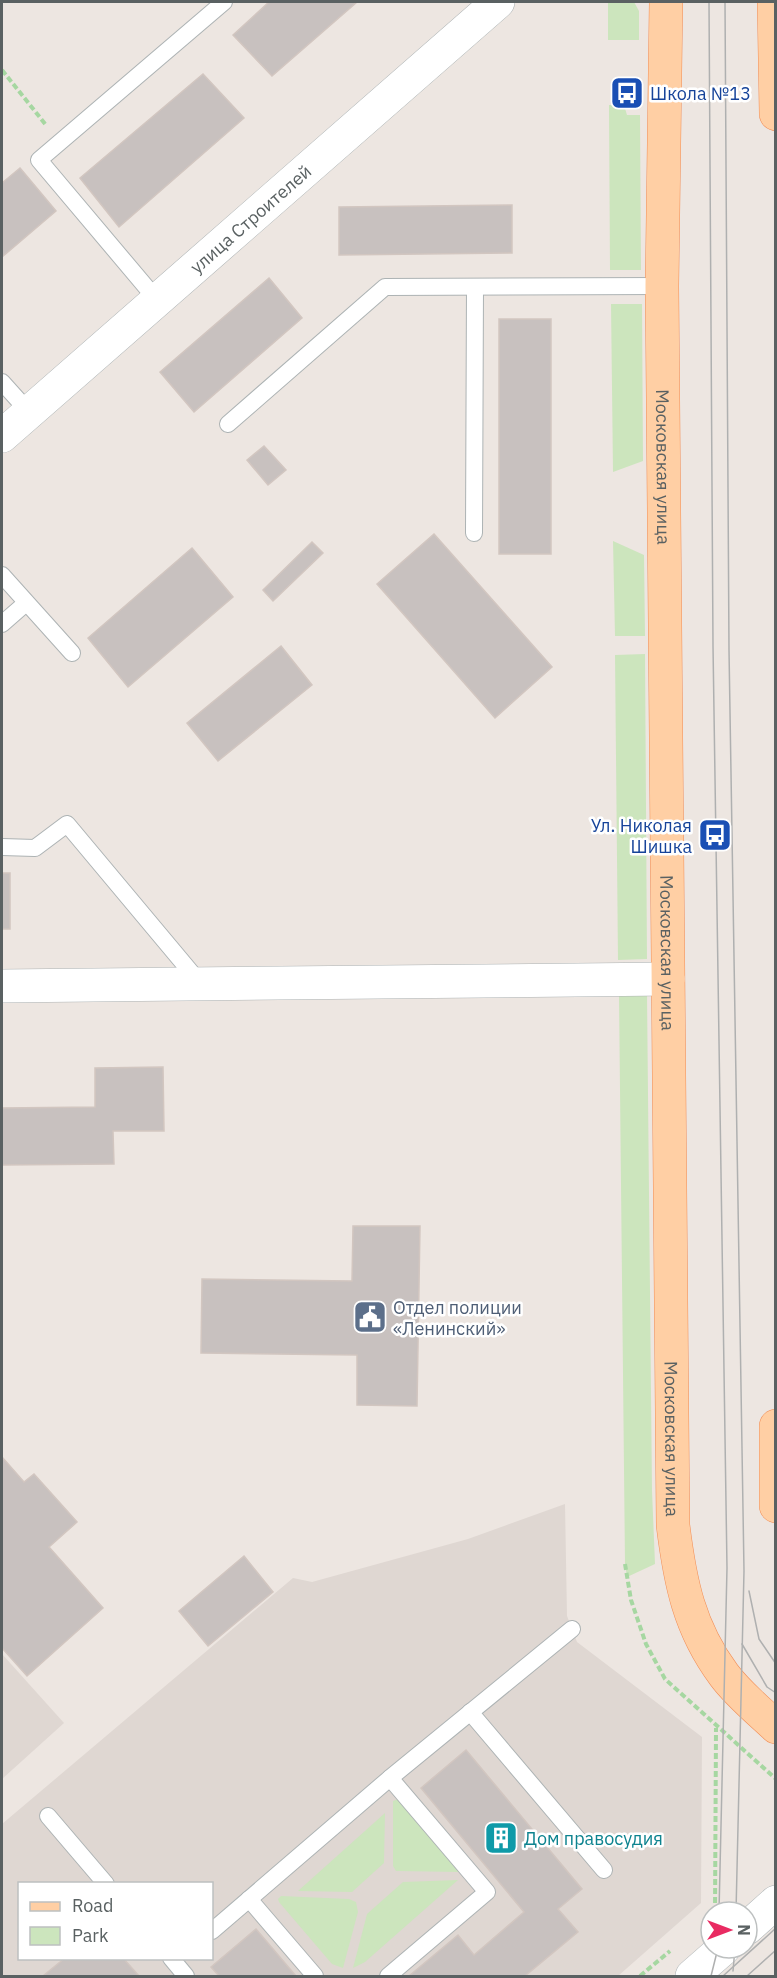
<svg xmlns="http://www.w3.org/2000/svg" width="777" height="1978" font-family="'IBM Plex Sans',sans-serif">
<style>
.education{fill:#dfd7d2;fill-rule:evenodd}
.green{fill:#cce5bd}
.building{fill:#c8c1bf;stroke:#d2c6c0;stroke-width:1.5}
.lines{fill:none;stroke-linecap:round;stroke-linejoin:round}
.service-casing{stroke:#adb3b4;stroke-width:18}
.minor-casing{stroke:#adb3b4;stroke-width:34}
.tertiary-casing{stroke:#adb3b4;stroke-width:34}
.secondary-casing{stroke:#acb3b5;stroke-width:34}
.primary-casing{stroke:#f18d56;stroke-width:34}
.path{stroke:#a6d7a1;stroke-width:4;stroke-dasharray:6 3;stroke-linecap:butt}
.service{stroke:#fff;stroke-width:16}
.minor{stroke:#fff;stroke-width:33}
.tertiary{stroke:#fff;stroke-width:33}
.secondary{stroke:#fff;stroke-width:33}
.primary{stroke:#ffcfa4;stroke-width:33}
.tram{stroke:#afb0b0;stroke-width:1.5}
.labels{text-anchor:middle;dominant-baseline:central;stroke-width:5;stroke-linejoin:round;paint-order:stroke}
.transit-label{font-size:18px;fill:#164399;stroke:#fff;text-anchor:start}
.street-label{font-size:18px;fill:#5a6162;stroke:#fff}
.service-label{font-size:18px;fill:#4e5e75;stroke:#fff;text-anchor:start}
.culture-label{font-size:18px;fill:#0d838f;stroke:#fff;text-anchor:start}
</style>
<rect width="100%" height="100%" fill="#ede6e1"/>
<!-- education -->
<g class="education">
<path d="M565 1504 567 1616 577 1642 702 1737 701 1903 618 1976H2V1824L293 1578 312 1582 468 1539ZM20 1884H212V1958H20Z"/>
<path d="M2 1654 64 1723 2 1779Z"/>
</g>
<!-- green -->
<g class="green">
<path d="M608 2H634L639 11V40H608Z"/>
<path d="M609 105H624L627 115H640L641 270H610Z"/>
<path d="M611 304H642L643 461 613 472Z"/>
<path d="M613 541 644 555 645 636H615Z"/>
<path d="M645 654 647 959 618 960 615 655Z"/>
<path d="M619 994H647L652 1491 655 1564 627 1577 625 1564Z"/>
<path d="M398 1799 460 1872 396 1871 393 1866V1801Z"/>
<path d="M385 1813 384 1863 352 1892 298 1891Z"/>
<path d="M458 1880 365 1962 353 1968 367 1914 403 1882Z"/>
<path d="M281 1896 349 1899 356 1902 358 1912 343 1968 332 1964 279 1902 278 1899Z"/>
</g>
<!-- building -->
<g class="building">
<path d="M269 2H357L272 76 233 35Z"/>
<path d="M203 74 244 118 119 227 80 178Z"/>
<path d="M20 168 56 211 2 257V183Z"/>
<path d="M512 205V253L339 255V207Z"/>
<path d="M269 278 302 318 194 412 160 372Z"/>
<rect x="499" y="319" width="52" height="235"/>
<path d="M264 446 286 470 268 485 247 460Z"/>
<path d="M434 534 552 667 495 718 377 584Z"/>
<path d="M312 542 323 553 273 601 263 590Z"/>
<path d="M192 548 233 597 128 687 88 638Z"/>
<path d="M281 646 312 685 218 761 187 723Z"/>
<rect x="2" y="873" width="8" height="56"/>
<path d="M163 1067 164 1131H113L114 1164 2 1165V1108L95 1107V1068Z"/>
<path d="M353 1226H420L417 1406 357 1405V1355L201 1353 202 1279 352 1281Z"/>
<path d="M2 1457 24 1482 34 1474 77 1522 49 1547 103 1608 27 1676 2 1648Z"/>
<path d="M244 1556 273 1592 208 1646 179 1611Z"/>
<path d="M466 1750 582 1889 558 1909 578 1932 525 1976H409L458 1935 474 1955 524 1912 421 1788Z"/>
<path d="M256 1929 296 1976H219L211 1967Z"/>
<path d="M65 1958H123L139 1976H43Z"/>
</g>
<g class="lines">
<defs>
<g id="service">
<path d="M157 300 39 160 224 2"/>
<path d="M2 382 29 412"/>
<path d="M228 424 385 287 662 286"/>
<path d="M474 533 475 287"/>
<path d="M2 575 72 653"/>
<path d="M2 624 26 603"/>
<path d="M2 847 35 848 67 824 200 983"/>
<path d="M470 1712 604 1870"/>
<path d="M48 1816 106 1884"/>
<path d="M249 1899 315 1976"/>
<path d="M212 1931 390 1778 572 1629"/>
<path d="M171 1958 186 1976"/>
<path d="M388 1976 487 1892 390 1778"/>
</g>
<path id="minor" d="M2 986 668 979"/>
<g id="tertiary">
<path id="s1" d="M2 436 498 2"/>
</g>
<g id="secondary">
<path d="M747 1928 776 1902"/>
<path d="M692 1976 724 1948"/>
</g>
<g id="primary">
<path id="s2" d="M666 2 662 286 673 1525C680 1582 689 1628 724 1675 738 1694 759 1711 776 1727"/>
<path d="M774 2 776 114"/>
<path d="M776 1426V1506"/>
</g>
</defs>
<!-- service casing -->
<use href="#service" class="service-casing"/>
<!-- minor casing -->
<use href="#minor" class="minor-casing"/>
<!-- tertiary casing -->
<use href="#tertiary" class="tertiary-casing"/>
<!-- secondary casing -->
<use href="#secondary" class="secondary-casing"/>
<!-- primary casing -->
<use href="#primary" class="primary-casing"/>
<!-- path -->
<g class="path">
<path d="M2 70 46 125"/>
<path d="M625 1564 631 1600 646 1644 665 1679 776 1779"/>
<path d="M715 1912 716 1728"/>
<path d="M703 1923 711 1915"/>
<path d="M640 1976 670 1951"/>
</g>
<!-- service -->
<use href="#service" class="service"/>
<!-- minor -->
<use href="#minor" class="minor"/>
<!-- tertiary -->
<use href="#tertiary" class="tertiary"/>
<!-- secondary -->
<use href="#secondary" class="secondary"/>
<!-- primary -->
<use href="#primary" class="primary"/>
<!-- tram -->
<g class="tram">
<path d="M709 2 713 646 727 1568 719 1912"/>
<path d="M725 2 729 650 744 1571 736 1912"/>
<path d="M749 1591 759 1639 776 1664"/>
<path d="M742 1644 767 1687 776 1693"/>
<path d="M733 1971 735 1948"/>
<path d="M711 1976 718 1948"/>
<path d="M723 1976 776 1928"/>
<path d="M747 1976 776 1950"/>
</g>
</g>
<!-- icons -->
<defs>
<symbol id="bus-square" viewBox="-11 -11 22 22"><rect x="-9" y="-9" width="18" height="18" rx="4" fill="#1a4fb4" stroke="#fff"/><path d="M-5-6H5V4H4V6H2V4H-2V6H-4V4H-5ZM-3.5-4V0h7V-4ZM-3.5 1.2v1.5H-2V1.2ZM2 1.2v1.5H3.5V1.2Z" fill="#fff"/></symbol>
<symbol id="civic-square" viewBox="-11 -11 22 22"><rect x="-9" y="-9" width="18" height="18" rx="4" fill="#5c6f8a" stroke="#fff"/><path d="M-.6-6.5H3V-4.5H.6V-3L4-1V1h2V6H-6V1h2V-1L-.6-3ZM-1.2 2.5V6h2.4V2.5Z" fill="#fff"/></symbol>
<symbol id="building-square" viewBox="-11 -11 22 22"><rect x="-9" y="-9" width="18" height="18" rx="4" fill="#0f9aa8" stroke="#fff"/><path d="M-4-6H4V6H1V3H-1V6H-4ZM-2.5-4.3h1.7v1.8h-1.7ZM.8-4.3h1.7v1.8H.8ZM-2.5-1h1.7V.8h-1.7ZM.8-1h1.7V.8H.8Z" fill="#fff"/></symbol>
</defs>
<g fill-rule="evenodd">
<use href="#bus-square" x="608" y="74" width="38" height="38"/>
<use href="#bus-square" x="696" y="816" width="38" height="38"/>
<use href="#civic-square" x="351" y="1298" width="38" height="38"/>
<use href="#building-square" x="482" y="1819" width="38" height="38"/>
</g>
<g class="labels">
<!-- transit labels -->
<g class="transit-label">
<text x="650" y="93">Школа №13</text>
<text x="692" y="825" text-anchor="end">Ул. Николая<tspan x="692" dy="21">Шишка</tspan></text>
</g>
<!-- street labels -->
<g class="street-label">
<text stroke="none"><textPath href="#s1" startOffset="330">улица Строителей</textPath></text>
<text stroke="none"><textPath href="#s2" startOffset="465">Московская улица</textPath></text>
<text stroke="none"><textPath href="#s2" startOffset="951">Московская улица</textPath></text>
<text stroke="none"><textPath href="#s2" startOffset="1437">Московская улица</textPath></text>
</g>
<!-- service labels -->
<g class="service-label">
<text x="393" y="1307">Отдел полиции<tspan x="393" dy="21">«Ленинский»</tspan></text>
</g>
<!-- culture labels -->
<g class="culture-label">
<text x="524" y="1838">Дом правосудия</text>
</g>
</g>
<!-- border -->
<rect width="777" height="1978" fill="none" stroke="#5a6162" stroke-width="6"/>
<!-- legend -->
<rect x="18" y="1882" width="195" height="78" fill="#ffffff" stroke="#bdc0c0" stroke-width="1.5"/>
<rect x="30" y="1902" width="30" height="9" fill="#ffcfa4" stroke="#bdc0c0" stroke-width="1.5"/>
<text x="72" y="1912" font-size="18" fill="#5a6162">Road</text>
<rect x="30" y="1927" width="30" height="18" fill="#cce5bd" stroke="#bdc0c0" stroke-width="1.5"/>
<text x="72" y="1942" font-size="18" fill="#5a6162">Park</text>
<!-- north arrow -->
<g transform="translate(729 1930) rotate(90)"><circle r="28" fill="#ffffff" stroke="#bdc0c0" stroke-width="1.5"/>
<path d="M0-4.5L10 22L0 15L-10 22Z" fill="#e92b62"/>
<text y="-9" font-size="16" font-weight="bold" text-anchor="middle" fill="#5a6162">N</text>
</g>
</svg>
